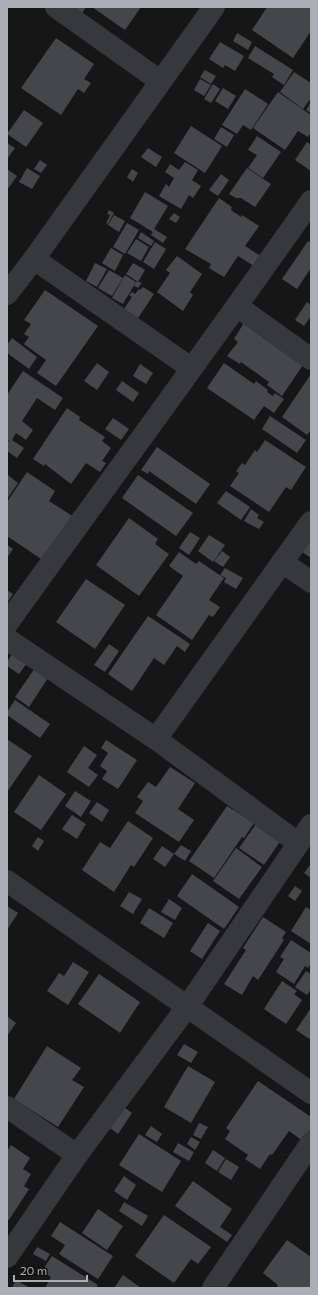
<svg xmlns="http://www.w3.org/2000/svg" width="318" height="1295" font-family="Commissioner,sans-serif">
<style>
.building{fill:#45464a}
.lines{fill:none;stroke-linecap:round;stroke-linejoin:round}
.street{stroke:#37383c;stroke-width:22}
</style>
<rect width="100%" height="100%" fill="#161617"/>
<!-- building -->
<g class="building">
<path d="M73 7H86L82 13Z"/>
<path d="M92 7H141L125 30Z"/>
<path d="M267 7H311V31L293 58 252 30Z"/>
<path d="M237 33 252 42 248 50 233 41Z"/>
<path d="M56 38 94 64 84 79 91 83 84 93 78 89 61 115 21 88Z"/>
<path d="M220 42 244 56 235 71 225 65 223 68 209 59Z"/>
<path d="M255 46 293 70 284 85 272 77 274 74 248 58Z"/>
<path d="M205 70 216 76 211 84 200 77Z"/>
<path d="M294 72 311 83V98L303 109 280 92Z"/>
<path d="M200 79 211 85 204 96 194 90Z"/>
<path d="M213 84 220 89 211 103 204 99Z"/>
<path d="M223 88 236 96 228 109 215 101Z"/>
<path d="M245 89 268 104 251 130 243 125 237 134 222 125Z"/>
<path d="M278 92 311 115V132L308 137 298 131 285 150 253 128Z"/>
<path d="M311 102V113L306 110Z"/>
<path d="M24 110 43 123 26 147 7 134Z"/>
<path d="M191 126 222 146 205 173 174 153Z"/>
<path d="M221 127 234 135 227 147 214 139Z"/>
<path d="M257 136 281 152 263 178 248 168 257 155 248 150Z"/>
<path d="M307 142 311 145V171L295 160Z"/>
<path d="M7 143 15 148 7 159Z"/>
<path d="M148 148 162 157 156 167 141 157Z"/>
<path d="M40 160 47 165 41 173 34 169Z"/>
<path d="M185 162 198 170 192 180 201 186 193 198 189 195 181 209 159 196 166 184 169 187 174 178 165 172 170 164 179 170Z"/>
<path d="M27 168 40 176 32 189 19 182Z"/>
<path d="M247 168 271 184 255 207 241 198H236L229 194Z"/>
<path d="M7 169 17 176 7 190Z"/>
<path d="M132 169 138 173 133 182 127 177Z"/>
<path d="M221 174 229 180 218 196 209 190Z"/>
<path d="M145 192 168 206 154 229 167 237 163 243 151 235 153 232 130 218Z"/>
<path d="M219 198 232 207 231 210 241 217 242 215 259 226 245 246 261 256 254 266 238 256 224 277 209 268 211 264 185 249Z"/>
<path d="M109 210 114 213 108 224 106 223 110 215 107 214Z"/>
<path d="M174 213 180 217 176 223 169 219Z"/>
<path d="M114 215 125 221 119 232 108 225Z"/>
<path d="M127 223 139 230 125 254 113 247Z"/>
<path d="M141 232 154 241 151 246 138 238Z"/>
<path d="M136 239 149 247 141 261 127 253Z"/>
<path d="M308 241 311 243V268L297 289 282 279Z"/>
<path d="M155 242 166 249 154 269 143 262Z"/>
<path d="M111 248 123 255 115 271 102 263Z"/>
<path d="M177 256 202 274 190 292 193 295 183 311 157 292 170 273 166 270Z"/>
<path d="M95 263 107 269 97 287 86 281Z"/>
<path d="M133 263 145 270 138 282 126 274Z"/>
<path d="M109 270 123 278 112 296 98 288Z"/>
<path d="M125 275 136 282 123 304 112 298Z"/>
<path d="M137 281 142 283 138 288 134 286Z"/>
<path d="M143 287 154 294 138 318 124 309 132 297 129 295 132 292 135 294 139 289 140 290Z"/>
<path d="M45 290 98 326 56 386 37 373 46 360 24 344 29 337 24 334 31 324 24 320Z"/>
<path d="M307 302 311 305V316L304 326 295 320Z"/>
<path d="M245 321 305 362 282 396 267 385 269 382 241 362 240 364 227 356 238 342 234 339Z"/>
<path d="M12 338 37 357 29 369 7 353V345Z"/>
<path d="M97 363 109 372 97 390 84 381Z"/>
<path d="M224 363 254 384 256 381 268 390 267 392 273 396 275 393 284 399 274 413 264 406 254 420 207 388Z"/>
<path d="M140 364 153 373 146 384 133 376Z"/>
<path d="M23 371 63 398 55 410 37 398 22 421 33 430 26 440 16 433 12 440 24 448 17 458 7 451V443L9 441 7 439V395Z"/>
<path d="M311 374V430L307 435 282 417Z"/>
<path d="M122 381 139 393 133 402 116 390Z"/>
<path d="M67 408 80 417 79 420 105 437 102 441 111 448 102 461 106 463 100 472 86 463 71 484 45 464 44 466 33 459Z"/>
<path d="M270 416 306 440 297 453 262 429Z"/>
<path d="M113 418 129 429 121 440 105 429Z"/>
<path d="M265 440 306 467 291 490 286 487 269 512 230 486 239 473 236 471 242 463 245 465 255 450 257 452Z"/>
<path d="M157 447 210 484 196 504 149 471 148 474 141 470Z"/>
<path d="M27 472 55 491 49 501 74 517 44 561 7 536V502Z"/>
<path d="M8 475 18 483 7 499V476Z"/>
<path d="M138 475 193 513 176 536 122 498Z"/>
<path d="M226 491 250 507 241 520 217 503Z"/>
<path d="M251 509 259 515 257 518 264 522 259 529 244 521Z"/>
<path d="M129 518 158 539 155 544 169 554 139 596 96 565Z"/>
<path d="M190 532 200 538 189 555 179 548Z"/>
<path d="M209 535 225 545 213 562 198 551Z"/>
<path d="M311 539V558L302 552Z"/>
<path d="M7 545 13 549 7 558Z"/>
<path d="M222 551 230 557 223 567 214 561Z"/>
<path d="M179 552 196 564 199 561 224 578 209 600 220 607 213 617 209 615 192 640 156 615 183 576 169 566Z"/>
<path d="M225 568 243 578 236 589 224 582 226 578 220 575Z"/>
<path d="M86 579 125 605 95 649 56 622Z"/>
<path d="M7 590 13 594 7 603Z"/>
<path d="M148 616 190 644 185 652 177 646 164 665 154 658 132 691 108 674Z"/>
<path d="M109 644 119 651 105 672 94 665Z"/>
<path d="M13 653 27 663 19 674 7 666V662Z"/>
<path d="M35 668 48 678 29 707 15 697Z"/>
<path d="M15 700 50 724 40 738 7 715V712Z"/>
<path d="M7 739 32 756 7 792Z"/>
<path d="M106 740 137 760 118 789 102 779 107 771 100 766 108 753 101 748Z"/>
<path d="M84 746 97 755 88 768 98 775 89 787 67 772Z"/>
<path d="M170 767 195 783 178 809 194 820 179 842 135 813 143 801 137 797 148 782 156 787Z"/>
<path d="M39 775 66 794 41 830 14 812Z"/>
<path d="M75 791 91 801 81 817 65 806Z"/>
<path d="M97 802 109 810 102 822 89 813Z"/>
<path d="M227 806 254 823 244 838 242 837 214 878 189 861Z"/>
<path d="M72 815 86 824 77 839 62 829Z"/>
<path d="M128 821 153 838 134 867 131 865 114 892 82 870 100 842 110 848Z"/>
<path d="M256 824 281 840 264 865 239 848Z"/>
<path d="M38 837 44 841 38 851 32 846Z"/>
<path d="M181 845 191 851 185 861 174 854Z"/>
<path d="M162 846 174 854 165 867 153 859Z"/>
<path d="M236 848 262 867 239 899 213 881Z"/>
<path d="M310 865H311V878L304 873Z"/>
<path d="M192 874 239 907 224 929 177 896Z"/>
<path d="M295 886 302 891 295 901 288 896Z"/>
<path d="M129 892 142 899 133 914 120 906Z"/>
<path d="M169 899 182 908 175 920 161 912Z"/>
<path d="M7 906 18 913 7 930Z"/>
<path d="M306 907 311 910V944L291 931Z"/>
<path d="M149 908 173 923 164 938 140 923Z"/>
<path d="M263 917 286 932 282 938 284 940 258 980 253 976 242 995 224 984 246 950 243 948Z"/>
<path d="M208 923 220 931 202 959 190 951Z"/>
<path d="M291 940 311 953V963L308 968 305 966 294 984 276 972 284 959 280 957Z"/>
<path d="M73 962 89 972 68 1005 47 991 59 973 64 976Z"/>
<path d="M306 971 311 974V989L307 995 295 987Z"/>
<path d="M99 974 140 1002 120 1033 78 1004Z"/>
<path d="M282 981 297 991 294 994 302 1000 286 1024 264 1009Z"/>
<path d="M311 1008V1040L296 1030Z"/>
<path d="M7 1016 16 1023 7 1036Z"/>
<path d="M184 1044 198 1052 191 1063 177 1055Z"/>
<path d="M47 1046 81 1068 72 1080 84 1087 58 1127 14 1099Z"/>
<path d="M188 1066 215 1082 191 1123 164 1107Z"/>
<path d="M258 1081 311 1117V1129L303 1141 289 1131 272 1155 270 1154 260 1169 245 1159 248 1155 225 1139 230 1131 226 1128Z"/>
<path d="M124 1107 132 1113 118 1134 110 1128Z"/>
<path d="M199 1123 208 1127 201 1139 193 1135Z"/>
<path d="M151 1126 162 1134 157 1142 145 1135Z"/>
<path d="M139 1134 181 1161 162 1192 119 1165Z"/>
<path d="M191 1137 200 1142 195 1150 187 1144Z"/>
<path d="M178 1143 194 1152 189 1161 173 1152Z"/>
<path d="M11 1145 30 1158 23 1169 31 1174 24 1186 29 1189 9 1220 7 1219V1151Z"/>
<path d="M213 1150 225 1158 217 1171 205 1163Z"/>
<path d="M226 1159 239 1167 231 1180 218 1172Z"/>
<path d="M124 1176 136 1185 127 1200 114 1191Z"/>
<path d="M193 1181 232 1209 220 1227 232 1235 227 1242 175 1206Z"/>
<path d="M124 1202 148 1216 142 1226 119 1211Z"/>
<path d="M98 1209 123 1226 107 1250 82 1233Z"/>
<path d="M164 1215 211 1247 198 1264 191 1259 174 1283 135 1256Z"/>
<path d="M60 1222 113 1256 98 1279 59 1254 65 1245 51 1236Z"/>
<path d="M287 1240 311 1257V1288H276L278 1285 263 1273Z"/>
<path d="M37 1247 50 1254 46 1261 33 1254Z"/>
<path d="M52 1256 98 1285 96 1288H45L51 1277 42 1271Z"/>
<path d="M123 1275 141 1288H114Z"/>
<path d="M16 1280 30 1288H12Z"/>
</g>
<g class="lines">
<!-- street -->
<g class="street">
<path d="M56 7 160 81"/>
<path d="M34 259 191 368"/>
<path d="M7 294 34 259 214 7"/>
<path d="M237 306 311 359"/>
<path d="M282 562 311 582"/>
<path d="M7 624C108 483 212 343 311 201"/>
<path d="M7 639 156 739 298 843"/>
<path d="M156 739 311 522"/>
<path d="M7 881 311 1093"/>
<path d="M7 1107 77 1155"/>
<path d="M7 1257 77 1155 187 1007 311 825"/>
<path d="M213 1288 311 1143"/>
</g>
</g>
<!-- border -->
<rect width="318" height="1295" fill="none" stroke="#aaadb6" stroke-width="16"/>
<!-- scale -->
<path d="M14 1275v6h73v-6" fill="none" stroke="#aaadb6" stroke-width="2"/>
<text x="20" y="1275" font-size="12" fill="#aaadb6" stroke="#111112" stroke-width="3" paint-order="stroke">20 m</text>
</svg>
